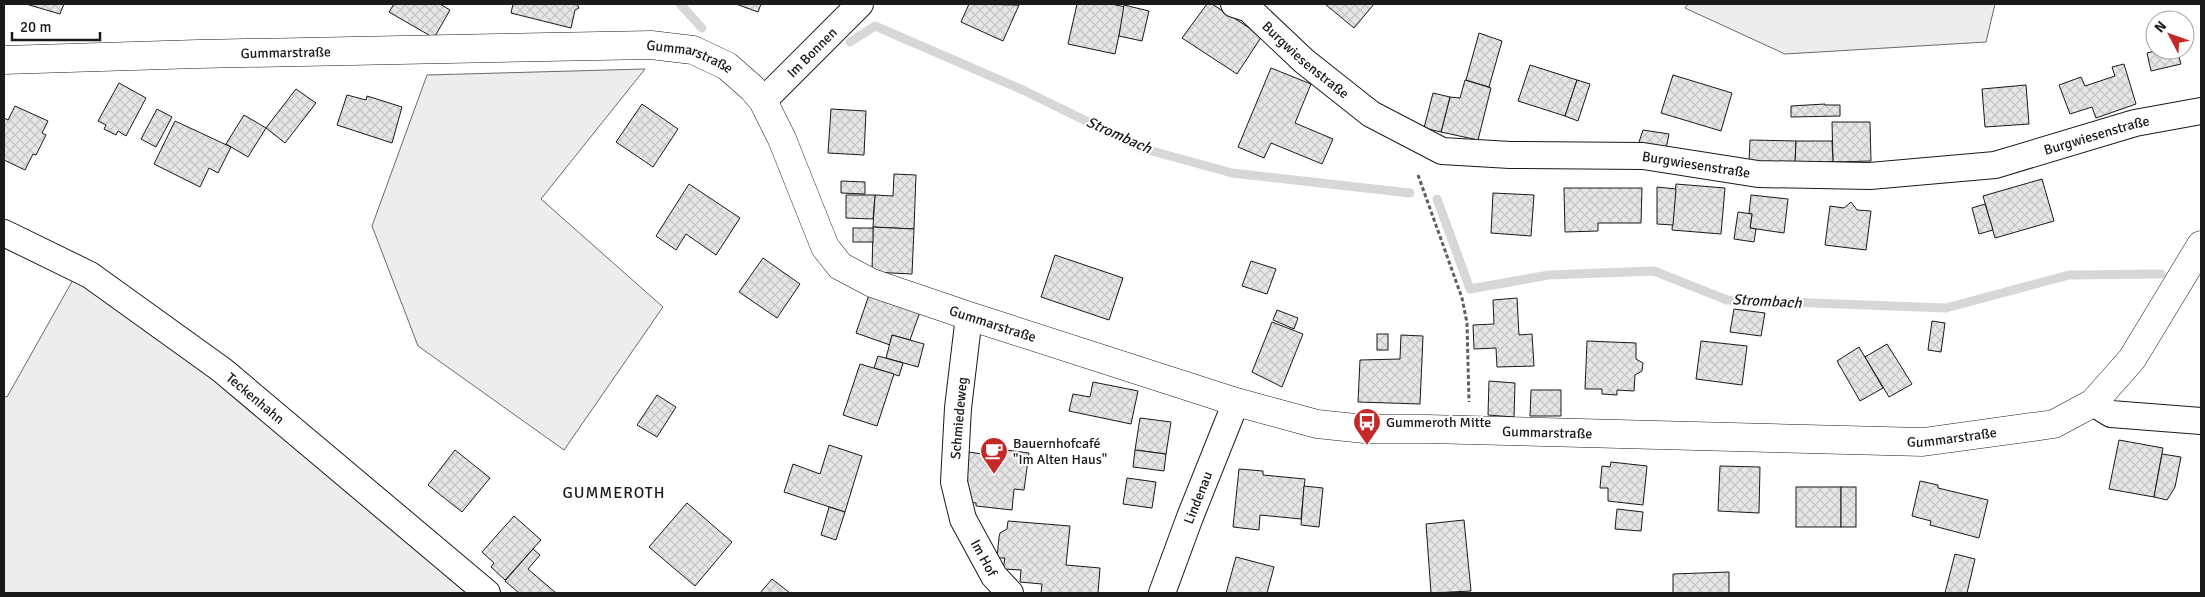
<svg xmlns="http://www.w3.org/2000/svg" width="2205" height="597" font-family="Signika,sans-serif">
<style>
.green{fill:#ededed;stroke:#6a6a6a}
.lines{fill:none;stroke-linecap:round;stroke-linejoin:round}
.stream{stroke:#d7d7d7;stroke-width:9}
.building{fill:url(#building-cross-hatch);stroke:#1a1a1a}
.minor-casing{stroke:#1a1a1a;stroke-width:28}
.tertiary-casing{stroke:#1a1a1a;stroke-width:29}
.path{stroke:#5f5f5f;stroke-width:3;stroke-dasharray:4 2.5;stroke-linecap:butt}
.minor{stroke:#fff;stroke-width:26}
.tertiary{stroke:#fff;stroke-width:28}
.labels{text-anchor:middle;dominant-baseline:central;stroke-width:4;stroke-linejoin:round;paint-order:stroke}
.street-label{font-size:14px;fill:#1a1a1a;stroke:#fff}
.poi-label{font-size:14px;fill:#1a1a1a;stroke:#fff;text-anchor:start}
.water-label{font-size:15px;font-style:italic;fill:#1a1a1a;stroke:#fff}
.quarter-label{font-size:16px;letter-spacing:1px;fill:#1a1a1a;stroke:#fff}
</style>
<defs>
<pattern id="building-cross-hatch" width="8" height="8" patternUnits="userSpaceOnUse" patternTransform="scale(1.25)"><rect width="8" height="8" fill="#e6e6e6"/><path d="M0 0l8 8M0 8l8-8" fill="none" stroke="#c5c5c5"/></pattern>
</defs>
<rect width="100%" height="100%" fill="#fff"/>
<!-- green -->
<g class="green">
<path d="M1688 4H1995L1986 42 1785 54 1685 8Z"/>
<path d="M645 69 541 199 663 307 564 450 418 346 372 226 427 75Z"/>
<path d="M74 278 216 377 468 593H4V396L7 397Z"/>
</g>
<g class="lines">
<!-- stream -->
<g class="stream">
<path d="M680 4 702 28"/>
<path d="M850 42 875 26 1023 90 1141 148 1232 173 1410 193"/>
<path d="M1437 199 1470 289 1549 275 1654 271 1727 300 1946 308 2069 275 2161 274"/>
</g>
</g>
<!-- building -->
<g class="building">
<path d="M26 4H64L60 14Z"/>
<path d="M394 4H440L450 10 434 38 389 12Z"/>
<path d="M513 4H577L579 8 575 10 571 28 511 13Z"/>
<path d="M736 4H761L758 12Z"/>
<path d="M969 4 1019 5 1003 41 961 22Z"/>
<path d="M1077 4H1112L1125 7 1115 54 1068 44Z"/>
<path d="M1207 4H1212L1262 36 1237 74 1182 38Z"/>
<path d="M1325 4H1374L1354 28Z"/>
<path d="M1124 5 1149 11 1142 41 1119 36Z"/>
<path d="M1479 33 1502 41 1489 87 1466 80Z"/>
<path d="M2159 50H2177L2181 64 2151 71 2147 53Z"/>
<path d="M2124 64 2136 104 2096 118 2092 107 2070 114 2059 85 2081 77 2085 86 2115 76 2112 67Z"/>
<path d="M1530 65 1577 80 1565 116 1518 101Z"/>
<path d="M1271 68 1311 84 1295 123 1333 139 1322 164 1271 143 1264 158 1238 147Z"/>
<path d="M1673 75 1732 93 1721 131 1661 113Z"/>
<path d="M1465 80 1491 88 1478 140 1441 132 1450 97 1460 98Z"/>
<path d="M1577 80 1590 84 1578 121 1565 116Z"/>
<path d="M119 83 146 98 126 136 118 131 116 135 104 129 106 125 98 121Z"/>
<path d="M2026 85 2029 124 1985 127 1982 89Z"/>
<path d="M296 89 316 103 285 143 266 128Z"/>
<path d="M1433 93 1450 97 1441 132 1424 128Z"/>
<path d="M347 95 366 100 367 96 402 107 392 143 337 125Z"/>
<path d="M642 104 678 129 653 167 616 142Z"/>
<path d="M1825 104V105H1840V116L1791 117V106Z"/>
<path d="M15 106 48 121 42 133 46 135 36 155 33 154 25 170 4 160V118L8 120Z"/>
<path d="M157 109 172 117 156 147 141 139Z"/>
<path d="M831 109 866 111 864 155 828 153Z"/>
<path d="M244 115 266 128 248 157 226 144Z"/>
<path d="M175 121 231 147 218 173 209 168 200 187 154 164Z"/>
<path d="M1832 122H1870L1871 161 1833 162Z"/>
<path d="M1643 130 1669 134 1666 149 1638 145Z"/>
<path d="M1750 140 1796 141 1795 164 1749 163Z"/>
<path d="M1796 141H1832L1833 162 1795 164Z"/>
<path d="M894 174 916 175 914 229 873 227 875 195 893 196Z"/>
<path d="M2042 179 2054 221 1995 238 1983 196Z"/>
<path d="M841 181 865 182V194L841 193Z"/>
<path d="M689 184 740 218 716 255 686 234 676 250 656 236Z"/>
<path d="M1676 184 1725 188 1721 234 1672 230Z"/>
<path d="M1657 187 1676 189 1673 225 1657 224Z"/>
<path d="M1564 188H1642L1641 223H1598V231L1565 232Z"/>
<path d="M1493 193 1534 195 1531 236 1491 233Z"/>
<path d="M846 195H875L873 219 846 218Z"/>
<path d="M1751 195 1788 199 1784 233 1750 228 1752 214 1749 213Z"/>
<path d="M1851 202 1857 210 1871 211 1866 250 1825 245 1830 206 1844 208Z"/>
<path d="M1985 204 1993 230 1979 234 1972 208Z"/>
<path d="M1738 212 1752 214 1750 228 1756 229 1754 242 1734 239Z"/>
<path d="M873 227 914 229 912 274 872 272Z"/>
<rect x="853" y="228" width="20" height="14"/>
<path d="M1055 255 1123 278 1109 320 1041 297Z"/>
<path d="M763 258 800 284 777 318 739 292Z"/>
<path d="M1251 261 1276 269 1267 294 1242 286Z"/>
<path d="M870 292 921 309 910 340 892 335 890 345 856 333Z"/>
<path d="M1517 298 1519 335 1532 334 1534 366 1497 367 1496 348 1474 349 1473 325 1494 324 1493 300Z"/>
<path d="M1734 309 1765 313 1761 336 1730 332Z"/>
<path d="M1277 310 1298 318 1294 329 1273 320Z"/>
<path d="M1932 321 1945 323 1941 352 1928 350Z"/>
<path d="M1272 322 1303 334 1282 387 1252 372Z"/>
<rect x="1377" y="334" width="11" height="16"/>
<path d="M892 335 924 344 918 367 886 358Z"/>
<path d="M1401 335 1423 336 1420 404 1358 402 1360 360 1400 359Z"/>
<path d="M1587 341 1636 343V359L1643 363 1642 371 1635 375 1634 391 1617 390V395L1602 394V389H1585Z"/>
<path d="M1701 341 1747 346 1742 385 1696 379Z"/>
<path d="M1887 344 1912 384 1889 397 1865 357Z"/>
<path d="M1859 347 1883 388 1860 401 1837 361Z"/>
<path d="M878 356 903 363 899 376 874 368Z"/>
<path d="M860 364 894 374 877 426 843 415Z"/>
<path d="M1489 381 1515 383 1514 417 1488 415Z"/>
<path d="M1093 382 1138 391 1131 424 1069 411 1073 394 1090 397Z"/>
<path d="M1531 390H1561V416H1530Z"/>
<path d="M657 395 676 407 657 437 637 425Z"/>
<path d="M1140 418 1171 422 1166 454 1135 450Z"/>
<path d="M2119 440 2163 448 2154 497 2109 489Z"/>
<path d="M829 445 862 456 845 512 784 492 793 464 820 474Z"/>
<path d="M983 447 1029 453 1024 490 1014 489 1012 510 976 506V503L969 502 966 476 969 452 982 454Z"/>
<path d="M455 450 490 478 462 512 428 485Z"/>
<path d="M1135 450 1166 454 1164 471 1133 467Z"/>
<path d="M2162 454 2181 457 2175 487 2167 500 2154 497Z"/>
<path d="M1611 462 1647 466 1643 505 1608 501V488H1600L1602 466 1610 467Z"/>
<path d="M1720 466 1760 467 1759 513 1718 511Z"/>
<path d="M1239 469 1263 471V475L1305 479 1301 519 1260 515 1259 530 1233 527Z"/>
<path d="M1127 478 1156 482 1152 508 1123 504Z"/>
<path d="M1920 481 1938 485V488L1988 500 1979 538 1930 525 1931 521 1912 516Z"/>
<path d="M1304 486 1323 488 1319 527 1301 525Z"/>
<rect x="1796" y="487" width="45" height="40"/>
<rect x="1841" y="487" width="15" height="40"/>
<path d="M687 503 732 542 695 586 649 547Z"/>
<path d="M829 507 845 512 836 540 821 535Z"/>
<path d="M1617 509 1643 512 1641 531 1615 529Z"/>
<path d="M514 516 541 540 505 580 491 567 494 563 482 552Z"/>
<path d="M1464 520 1471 591 1431 593 1426 524Z"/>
<path d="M1008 521 1070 526 1066 565 1100 568 1098 593H1041L1042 584 1020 582 1021 570 1003 569 1005 558H997L999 537 1000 533 1007 529Z"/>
<path d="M533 549 540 555 528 569 556 593H519L505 581Z"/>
<path d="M1955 554 1975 559 1967 593H1945Z"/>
<path d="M1236 557 1274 567 1267 593H1226Z"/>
<path d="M1729 572V593H1673V574Z"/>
<path d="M772 579 790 593H760Z"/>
</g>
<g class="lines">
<defs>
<g id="minor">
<path id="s1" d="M1234 4 1249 9 1304 61 1371 114 1442 151 1510 155 1643 156 1758 174 1870 176 1995 165 2135 123 2201 111"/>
<path id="s2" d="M763 101 860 4"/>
<path id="s3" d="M4 233 90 275 222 370 487 593"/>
<path id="s4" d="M969 316 958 408 954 482 963 519 994 576 1010 593"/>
<path d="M2093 403 2111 414 2201 421"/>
<path id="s5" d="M1162 593 1190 517 1236 402"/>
</g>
<g id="tertiary">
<path id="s6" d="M4 60 198 54 651 45 693 50 727 66 752 88 763 101 782 139 825 247 840 266 872 283 969 316 1236 402 1317 424 1365 429H1427L1923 442 2054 424 2093 403 2132 359 2201 245"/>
</g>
</defs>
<!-- minor casing -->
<use href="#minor" class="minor-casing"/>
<!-- tertiary casing -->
<use href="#tertiary" class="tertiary-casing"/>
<!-- path -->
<path class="path" d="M1418 175 1462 298 1467 323 1469 402"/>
<!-- minor -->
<use href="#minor" class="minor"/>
<!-- tertiary -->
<use href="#tertiary" class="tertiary"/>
</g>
<!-- icons -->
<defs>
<symbol id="bus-pin" viewBox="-11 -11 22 30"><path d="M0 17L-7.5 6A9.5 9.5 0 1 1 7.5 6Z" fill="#c62828" stroke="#fff"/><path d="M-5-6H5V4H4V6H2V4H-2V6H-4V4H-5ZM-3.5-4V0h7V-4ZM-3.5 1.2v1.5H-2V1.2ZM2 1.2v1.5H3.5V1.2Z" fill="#fff"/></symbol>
<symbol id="cafe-pin" viewBox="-11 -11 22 30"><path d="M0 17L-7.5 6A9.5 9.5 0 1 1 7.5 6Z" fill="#c62828" stroke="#fff"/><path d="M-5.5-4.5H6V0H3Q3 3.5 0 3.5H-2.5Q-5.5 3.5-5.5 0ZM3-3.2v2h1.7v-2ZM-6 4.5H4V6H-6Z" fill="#fff"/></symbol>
</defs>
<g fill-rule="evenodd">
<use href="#bus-pin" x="1351" y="406" width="32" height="43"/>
<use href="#cafe-pin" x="978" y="435" width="32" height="43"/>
</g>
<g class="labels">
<!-- street labels -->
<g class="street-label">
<text stroke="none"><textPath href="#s6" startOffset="282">Gummarstraße</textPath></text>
<text stroke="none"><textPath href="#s2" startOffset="69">Im Bonnen</textPath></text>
<text stroke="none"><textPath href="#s6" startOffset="688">Gummarstraße</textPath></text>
<text stroke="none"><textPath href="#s1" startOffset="92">Burgwiesenstraße</textPath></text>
<text stroke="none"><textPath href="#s1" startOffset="918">Burgwiesenstraße</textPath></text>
<text stroke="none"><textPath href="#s1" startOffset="512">Burgwiesenstraße</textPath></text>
<text stroke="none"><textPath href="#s6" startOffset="1124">Gummarstraße</textPath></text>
<text stroke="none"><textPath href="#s3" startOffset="302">Teckenhahn</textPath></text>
<text transform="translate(959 418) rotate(-85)">Schmiedeweg</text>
<text stroke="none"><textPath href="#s6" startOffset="1694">Gummarstraße</textPath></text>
<text stroke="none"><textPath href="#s6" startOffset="2099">Gummarstraße</textPath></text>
<text stroke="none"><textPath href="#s5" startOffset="102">Lindenau</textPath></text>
<text stroke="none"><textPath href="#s4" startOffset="249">Im Hof</textPath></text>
</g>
<!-- poi labels -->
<g class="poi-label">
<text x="1386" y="422">Gummeroth Mitte</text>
<text x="1013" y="443">Bauernhofcafé<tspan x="1013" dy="16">"Im Alten Haus"</tspan></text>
</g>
<!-- water labels -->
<g class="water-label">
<text transform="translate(1119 135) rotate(24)">Strombach</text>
<text transform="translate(1767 301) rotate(3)">Strombach</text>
</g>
<!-- quarter labels -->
<g class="quarter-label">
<text x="614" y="493">GUMMEROTH</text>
</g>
</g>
<!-- border -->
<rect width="2205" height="597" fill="none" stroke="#1a1a1a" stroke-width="10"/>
<!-- north arrow -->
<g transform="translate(2170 35) rotate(311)"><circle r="24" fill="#ffffff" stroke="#a3a3a3"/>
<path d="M0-4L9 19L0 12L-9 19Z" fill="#c62828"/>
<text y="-8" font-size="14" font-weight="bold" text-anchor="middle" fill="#1a1a1a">N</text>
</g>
<!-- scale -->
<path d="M12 32v8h88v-8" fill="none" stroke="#1a1a1a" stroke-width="2.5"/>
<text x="20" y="32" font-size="15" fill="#1a1a1a" stroke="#ffffff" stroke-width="4" paint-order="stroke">20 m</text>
</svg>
